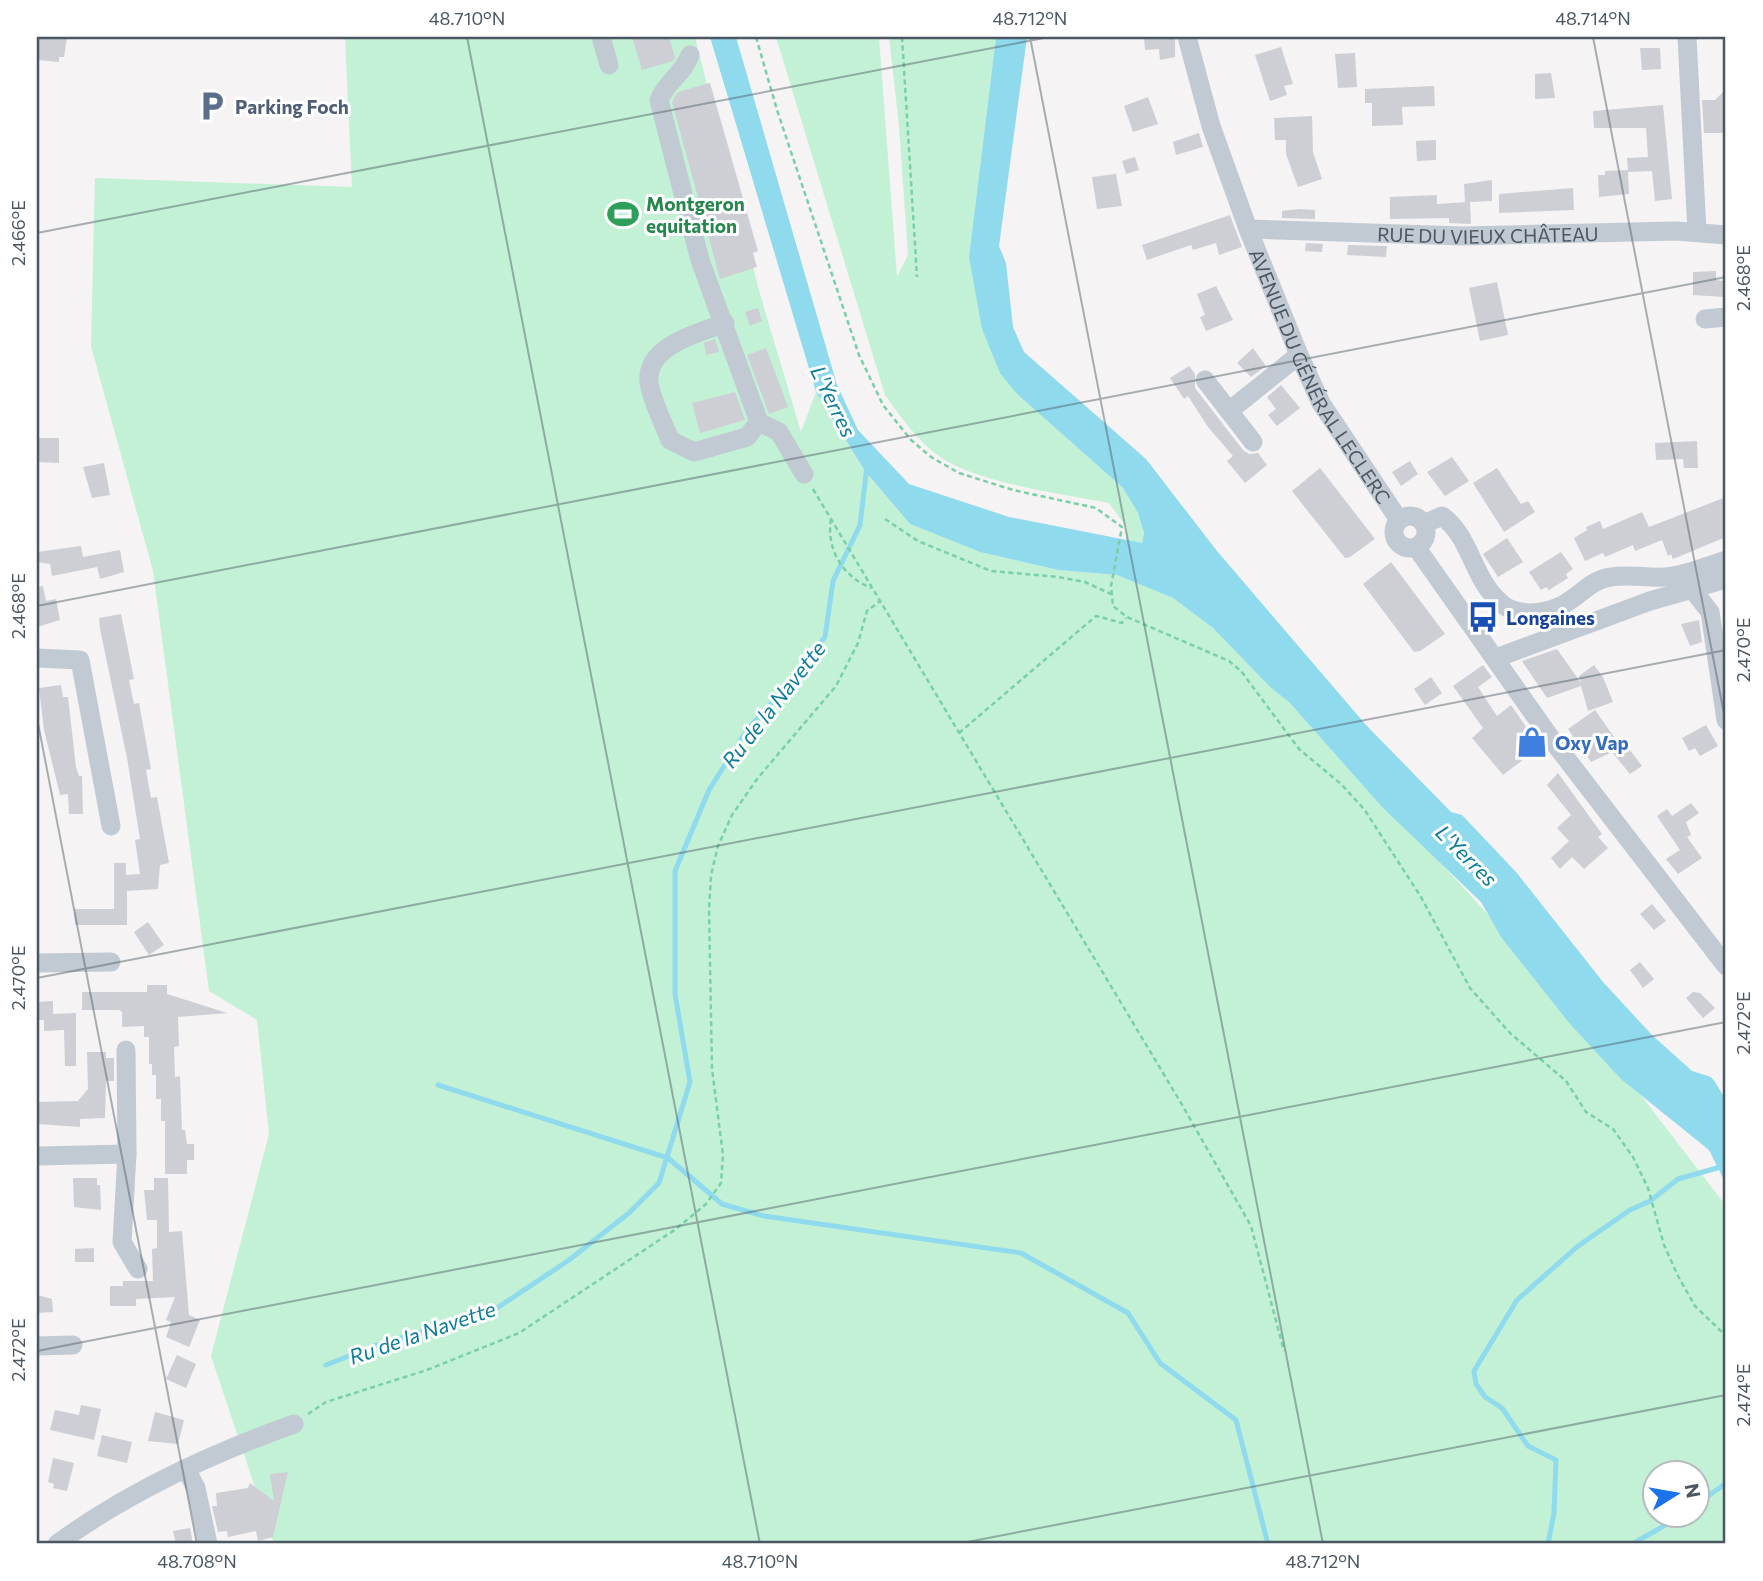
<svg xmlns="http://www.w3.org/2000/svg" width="1763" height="1581" font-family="Commissioner,sans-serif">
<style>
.green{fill:#c3f1d5;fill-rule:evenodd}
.water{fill:#90daee}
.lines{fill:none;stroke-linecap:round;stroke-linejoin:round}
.stream{stroke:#90daee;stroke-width:5}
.building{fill:#cdcfd5}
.path{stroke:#7ad0a6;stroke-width:2.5;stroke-dasharray:5 3.5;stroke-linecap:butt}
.minor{stroke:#c1cad2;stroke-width:19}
.ticks{fill:none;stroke:#4a5661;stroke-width:2;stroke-opacity:0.45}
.labels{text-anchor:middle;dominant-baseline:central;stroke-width:6;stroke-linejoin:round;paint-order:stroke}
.service-label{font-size:19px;font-weight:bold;fill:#4e5e75;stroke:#fff;text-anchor:start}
.leisure-label{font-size:19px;font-weight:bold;fill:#27864d;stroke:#fff;text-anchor:start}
.street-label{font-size:19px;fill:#4a5661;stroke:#fff}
.transit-label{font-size:19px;font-weight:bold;fill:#164399;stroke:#fff;text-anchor:start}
.shop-label{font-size:19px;font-weight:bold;fill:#366cbe;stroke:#fff;text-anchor:start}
.water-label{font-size:21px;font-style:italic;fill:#0c7c9b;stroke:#fff}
.neatline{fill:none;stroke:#4a5661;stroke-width:2.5}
.ticks-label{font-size:18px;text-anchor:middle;fill:#4a5661}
</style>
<rect width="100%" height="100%" fill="#f5f3f3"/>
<!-- green -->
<g class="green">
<path d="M345 37H695L760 294 801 432 816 392 865 471 910 524 980 552 1058 570 1117 575 1173 598 1213 628 1271 688 1289 702 1376 800 1375 791 1512 941 1620 1068 1726 1206V1544H274L211 1356 269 1134 257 1020 209 991 153 571 91 346 95 178 352 187ZM1654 1472H1696V1514H1654Z"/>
<path d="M776 37H879L897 277 908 255 899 126 889 37H996L969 257 996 362 1017 394 1123 488 1138 513 1144 533 1142 543 1126 542V526L1109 503C1062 494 994 485 952 464 923 449 903 420 885 395Z"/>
</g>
<!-- water -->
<path class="water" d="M710 37H736L837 385 858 430 909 484 1009 517 1142 543 1144 533 1138 513 1123 488 1017 394 1000 373 982 329 969 257 996 37H1027L999 246 1006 263 1013 327 1024 352 1146 459 1217 551 1366 725 1451 812 1462 815 1516 872 1603 982 1652 1035 1692 1071 1711 1077 1715 1082 1726 1100V1184L1709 1150 1621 1079 1570 1024 1501 937 1481 902 1382 807 1289 702 1271 688 1213 628 1173 598 1117 575 1058 570 980 552 910 524 865 471 816 392Z"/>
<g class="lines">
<!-- stream -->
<g class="stream">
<path d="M438 1085 668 1158 722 1204 764 1216 1021 1253 1128 1313 1160 1363 1236 1420 1268 1544"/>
<path d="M326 1365 377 1345 494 1310 569 1260 629 1213 659 1183 690 1082 675 994V871L709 790 747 730 790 683 825 637 833 581 860 525 867 466"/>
<path d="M1696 1505 1726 1483"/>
<path d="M1548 1544 1554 1513 1556 1460 1528 1446 1502 1408 1485 1397 1476 1384 1474 1371 1517 1300 1578 1246 1630 1210 1650 1201 1678 1179 1717 1168 1726 1157"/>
<path d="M1632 1544 1685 1514"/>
</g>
</g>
<!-- building -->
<g class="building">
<path d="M37 37H67L64 57H59V62L37 60Z"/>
<path d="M632 37H669L675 58 673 61 642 70Z"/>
<path d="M1144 37H1175V57L1160 60 1159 49 1145 50Z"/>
<path d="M1281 47 1293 84 1284 86 1287 95 1270 101 1255 55Z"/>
<path d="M1640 48H1660L1661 69 1642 70Z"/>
<path d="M1355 53 1357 87 1338 88 1335 54Z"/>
<path d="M1551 73 1555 98 1535 99V74Z"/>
<path d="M710 83 758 251 753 253 757 267 720 279 672 102 678 92Z"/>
<path d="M1434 86 1435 106 1402 107 1403 125 1372 126V103H1365V89Z"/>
<path d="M1726 89V133H1704L1702 100H1715Z"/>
<path d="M1148 97 1158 124 1133 132 1124 106Z"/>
<path d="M1663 105 1672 199 1655 201 1652 171 1628 172 1629 194 1599 197 1598 175H1605V171L1628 170 1627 158 1648 157 1646 128H1594L1593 111Z"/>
<path d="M1312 116 1313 152 1322 179 1298 187 1286 154V140H1275L1274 118Z"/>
<path d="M1199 133 1203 147 1176 155 1173 142Z"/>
<path d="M1436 140V160L1417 161 1416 141Z"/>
<path d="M1135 157 1139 170 1126 174 1122 161Z"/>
<path d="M1116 174 1122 206 1097 209 1092 177Z"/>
<path d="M1492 180V201L1470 202 1471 224 1449 223V218L1390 219V197L1437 195V204L1468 202H1465L1464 184Z"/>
<path d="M1573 188 1574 210 1499 213V194Z"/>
<path d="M1299 209 1315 210V219L1282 218V211Z"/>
<path d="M1230 215 1242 247 1219 255 1216 243 1193 250 1191 245 1147 260 1142 245Z"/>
<path d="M1306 243 1323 244 1322 252 1305 251Z"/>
<path d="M1348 245 1387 246 1386 257 1347 255Z"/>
<path d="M1716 271V280L1723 281 1724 297 1693 295V272Z"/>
<path d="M1497 282 1508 335 1480 341 1469 288Z"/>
<path d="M1216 286 1233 320 1206 331 1200 317 1205 315 1197 294Z"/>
<path d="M758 308 762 321 750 326 745 312Z"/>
<path d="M715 339 719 352 706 355 704 343Z"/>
<path d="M766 348 788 407 769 414 747 355Z"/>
<path d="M1253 348 1266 366 1251 377 1237 363Z"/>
<path d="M1189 366 1195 374V388L1243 450 1249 454 1258 453 1267 465 1245 483 1227 461 1233 456 1208 427 1188 396 1184 399 1170 378Z"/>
<path d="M1281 385 1300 408 1277 426 1268 415 1276 409 1267 397Z"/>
<path d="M735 392 745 420 700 433 692 403Z"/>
<path d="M38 438H59V463L37 462Z"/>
<path d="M1697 441 1698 468H1684L1683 459 1656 460 1655 443Z"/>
<path d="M1452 457 1469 481 1445 496 1427 472Z"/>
<path d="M1410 461 1418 474 1401 486 1392 472Z"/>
<path d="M104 463 110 495 92 498 83 467Z"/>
<path d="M1320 468 1375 539 1350 557 1345 558 1292 491Z"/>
<path d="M1497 468 1521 504 1528 501 1535 512 1504 532 1473 483Z"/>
<path d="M1726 497V537L1673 559 1671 554 1668 556 1662 540 1635 551 1633 545 1605 557 1603 553 1585 561 1574 538 1587 530 1586 527 1600 521 1603 529 1642 512 1649 527Z"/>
<path d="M1507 538 1523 562 1498 577 1483 554Z"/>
<path d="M81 546 83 557 120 550 124 572 100 579 97 567 52 576 50 564 37 562V552Z"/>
<path d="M1561 552 1573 569 1566 574 1568 578 1549 590 1546 587 1541 590 1529 572Z"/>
<path d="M1391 562 1445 634 1420 651 1414 652 1363 584Z"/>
<path d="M43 586 46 601 56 599 60 620 37 627V587Z"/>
<path d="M121 614 134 679 129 680 134 704 139 703 151 769 146 770 151 798 157 797 169 863 160 865 158 889 127 891V925H75L74 909H114V863H126V875L140 874 135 840 140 839 127 758 100 629 99 618Z"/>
<path d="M1699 620 1702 642 1690 646 1681 624Z"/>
<path d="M1557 649 1581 683 1579 676 1594 665 1603 677 1613 702 1588 711 1581 686 1547 698 1522 661Z"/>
<path d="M1483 665 1492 677 1478 687 1497 716 1511 705 1540 747 1503 775 1472 738 1483 728 1453 686Z"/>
<path d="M1431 677 1442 693 1425 705 1414 689Z"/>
<path d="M61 685 63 697H68L76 767 79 776H82L83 814H69L68 794 60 795 44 730 39 688Z"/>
<path d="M1595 710 1621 747 1626 745 1642 766 1630 774 1612 752 1591 762 1568 729Z"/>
<path d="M1706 725 1718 746 1700 756 1695 748 1689 751 1682 738Z"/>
<path d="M1558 773 1602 834 1598 837 1608 848 1584 869 1572 857 1560 869 1551 858 1569 841 1557 828 1571 815 1547 785Z"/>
<path d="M1691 803 1699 813 1686 822 1691 835 1687 837 1702 858 1678 874 1666 859 1680 850 1657 816 1667 809 1672 816Z"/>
<path d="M1652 904 1666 921 1654 930 1640 914Z"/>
<path d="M148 922 164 945 149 955 134 932Z"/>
<path d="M1640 962 1654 979 1643 988 1630 970Z"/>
<path d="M147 985H167V994L227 1013 178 1017 179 1046 174 1047 175 1077 180 1076 182 1130H185L187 1144H194V1160H187V1174H165V1121H161V1099H156V1075H152V1064H149V1037H144V1026L122 1027V1012L119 1010H82V992H147Z"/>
<path d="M1693 992 1700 993 1715 1008 1703 1018 1686 998Z"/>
<path d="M53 1001V1014L76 1013V1066H65L64 1030 44 1031V1020H37V1002Z"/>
<path d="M87 1052H106V1058H114V1081H106L105 1118 80 1119V1127L37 1124V1102L78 1101 88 1089Z"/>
<path d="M73 1178H97V1185H100L101 1210 74 1207Z"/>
<path d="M154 1178H168L169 1232 182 1231 189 1315 200 1320 189 1347 166 1337 171 1322 166 1320 175 1297 136 1299V1306H110V1286H123V1281H153L152 1249 157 1248V1220H147L144 1190H154Z"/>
<path d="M94 1248V1262H75V1249Z"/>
<path d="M37 1295 52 1299 53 1312 37 1313Z"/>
<path d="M177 1355 196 1364 186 1388 166 1379Z"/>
<path d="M81 1405 101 1409 94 1440 50 1430 55 1410 79 1415Z"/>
<path d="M155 1412 184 1420 178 1444 148 1441Z"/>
<path d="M102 1435 132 1442 127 1463 97 1456Z"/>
<path d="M53 1458 74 1463 67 1491 53 1488 54 1484 48 1482Z"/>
<path d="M288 1472 273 1537 258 1541 256 1531 228 1537 227 1531 218 1532 212 1506H217L216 1493 248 1488 250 1483 274 1501 270 1474Z"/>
<path d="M190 1528 193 1544H176L173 1531Z"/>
</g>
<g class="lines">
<!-- path -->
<g class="path">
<path d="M756 37 777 110 859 355 883 405 911 440 931 457 959 473 1013 490 1096 508 1122 527 1111 586 1113 606 1127 617 1229 661 1241 671 1299 749 1341 784 1364 809 1421 897 1470 988 1510 1033 1566 1081 1586 1112 1613 1129 1633 1157 1648 1188 1664 1245 1678 1276 1695 1306 1726 1336"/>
<path d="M902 37 917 277"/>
<path d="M813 489 1181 1103 1251 1226 1284 1351"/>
<path d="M831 519C826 549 842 576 871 588"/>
<path d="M885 519 918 541 991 571 1058 577 1085 582 1111 594"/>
<path d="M959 733 1096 616 1122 623 1126 618"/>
<path d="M308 1414 326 1402 427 1370 519 1333 676 1229 706 1204 721 1183 723 1155 712 1069 709 910 711 875 718 846 732 815 757 779 836 686 858 643 867 611 880 601"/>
</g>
<!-- minor -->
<g class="minor">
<path d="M601 37 609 65"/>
<path id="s1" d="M1187 37 1211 126 1248 229 1299 355 1321 403 1399 520"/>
<path d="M1687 37 1697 232"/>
<path d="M690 55C682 76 669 78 659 100L700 260 759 422 779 432 804 474"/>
<path id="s2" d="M1248 229 1463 236 1676 231 1726 235"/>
<path d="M1705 319 1726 317"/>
<path d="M725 323C699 333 645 345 649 383 652 401 663 422 670 440L694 452 747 437 759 422"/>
<path d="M1205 380 1253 442"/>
<path d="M1229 411 1299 355"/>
<circle cx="1410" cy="532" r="16"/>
<path d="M1424 524 1442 516C1472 538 1471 577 1501 603 1508 610 1521 613 1530 613 1575 612 1581 581 1611 577 1628 574 1647 578 1665 577 1685 576 1707 566 1726 560"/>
<path d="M1416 547 1552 740 1726 966"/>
<path d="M1692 589 1726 579"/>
<path d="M37 658 80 660 111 826"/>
<path d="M1496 658 1650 601 1692 589 1710 612 1726 720"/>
<path d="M37 963 111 962"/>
<path d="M127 1154 122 1242 138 1269"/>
<path d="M37 1156 127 1154 126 1050"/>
<path d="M37 1346 73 1345"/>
<path d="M186 1469 196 1488 208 1544"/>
<path d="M57 1544C129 1491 210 1454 294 1424"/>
</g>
</g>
<!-- ticks -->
<path class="ticks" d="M467 37 760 1544M1030 37 1323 1544M1593 37 1726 724M37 233 1049 37M37 606 1726 277M37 718 197 1544M37 978 1726 650M37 1351 1726 1022M957 1544 1726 1395"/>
<!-- icons -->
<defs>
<symbol id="parking-bare" viewBox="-9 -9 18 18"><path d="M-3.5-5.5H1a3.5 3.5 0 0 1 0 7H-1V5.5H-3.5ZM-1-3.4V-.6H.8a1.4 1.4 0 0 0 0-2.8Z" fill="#5c6f8a" stroke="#fff" stroke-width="2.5" paint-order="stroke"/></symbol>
<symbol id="stadium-bare" viewBox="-9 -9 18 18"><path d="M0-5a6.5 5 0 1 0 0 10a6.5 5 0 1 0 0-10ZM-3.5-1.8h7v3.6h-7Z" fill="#2e9e5b" stroke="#fff" stroke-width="2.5" paint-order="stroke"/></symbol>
<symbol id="bus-bare" viewBox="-9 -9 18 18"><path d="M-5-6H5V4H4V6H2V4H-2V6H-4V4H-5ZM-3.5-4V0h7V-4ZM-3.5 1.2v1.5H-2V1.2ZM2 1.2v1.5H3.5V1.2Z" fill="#1a4fb4" stroke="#fff" stroke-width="2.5" paint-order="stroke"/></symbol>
<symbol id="shop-bare" viewBox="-9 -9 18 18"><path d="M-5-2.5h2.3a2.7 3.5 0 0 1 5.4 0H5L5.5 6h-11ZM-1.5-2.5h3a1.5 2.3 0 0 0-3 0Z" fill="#3f7fe0" stroke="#fff" stroke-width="2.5" paint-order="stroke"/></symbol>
</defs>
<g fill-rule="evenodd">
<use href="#parking-bare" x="190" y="84" width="44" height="44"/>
<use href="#stadium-bare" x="601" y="192" width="44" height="44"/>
<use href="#bus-bare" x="1461" y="595" width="44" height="44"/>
<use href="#shop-bare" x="1510" y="720" width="44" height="44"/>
</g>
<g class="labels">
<!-- service labels -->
<g class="service-label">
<text x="235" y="106">Parking Foch</text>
</g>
<!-- leisure labels -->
<g class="leisure-label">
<text x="646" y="203">Montgeron<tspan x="646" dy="22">equitation</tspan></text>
</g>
<!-- street labels -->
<g class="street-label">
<text stroke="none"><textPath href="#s2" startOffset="240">RUE DU VIEUX CHÂTEAU</textPath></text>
<text stroke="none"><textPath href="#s1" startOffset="366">AVENUE DU GÉNÉRAL LECLERC</textPath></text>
</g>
<!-- transit labels -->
<g class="transit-label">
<text x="1506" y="617">Longaines</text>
</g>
<!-- shop labels -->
<g class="shop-label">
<text x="1555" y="742">Oxy Vap</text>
</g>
<!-- water labels -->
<g class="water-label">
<text transform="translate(834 401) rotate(64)">L'Yerres</text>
<text transform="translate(773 704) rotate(-52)">Ru de la Navette</text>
<text transform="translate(1467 855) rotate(45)">L'Yerres</text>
<text transform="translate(422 1332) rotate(-19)">Ru de la Navette</text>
</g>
</g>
<!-- border -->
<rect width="1763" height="1581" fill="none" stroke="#ffffff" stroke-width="77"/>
<!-- north arrow -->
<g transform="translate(1676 1494) rotate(79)"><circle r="33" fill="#ffffff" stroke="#b7bbc0" stroke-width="2"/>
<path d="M0-5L12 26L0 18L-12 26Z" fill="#1a73e8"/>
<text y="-10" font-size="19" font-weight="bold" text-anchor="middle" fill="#4a5661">N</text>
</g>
<rect x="38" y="38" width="1686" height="1504" class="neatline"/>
<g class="ticks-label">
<text x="467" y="25">48.710°N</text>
<text x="1030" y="25">48.712°N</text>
<text x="1593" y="25">48.714°N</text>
<text transform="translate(19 233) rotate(-90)" y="6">2.466°E</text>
<text transform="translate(1744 278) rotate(-90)" y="6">2.468°E</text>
<text transform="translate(19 606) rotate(-90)" y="6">2.468°E</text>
<text transform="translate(1744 650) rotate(-90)" y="6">2.470°E</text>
<text transform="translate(19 978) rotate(-90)" y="6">2.470°E</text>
<text transform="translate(1744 1023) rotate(-90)" y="6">2.472°E</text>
<text transform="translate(19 1350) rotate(-90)" y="6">2.472°E</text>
<text transform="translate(1744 1395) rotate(-90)" y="6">2.474°E</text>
<text x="197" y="1568">48.708°N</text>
<text x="760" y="1568">48.710°N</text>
<text x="1323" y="1568">48.712°N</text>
</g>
</svg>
